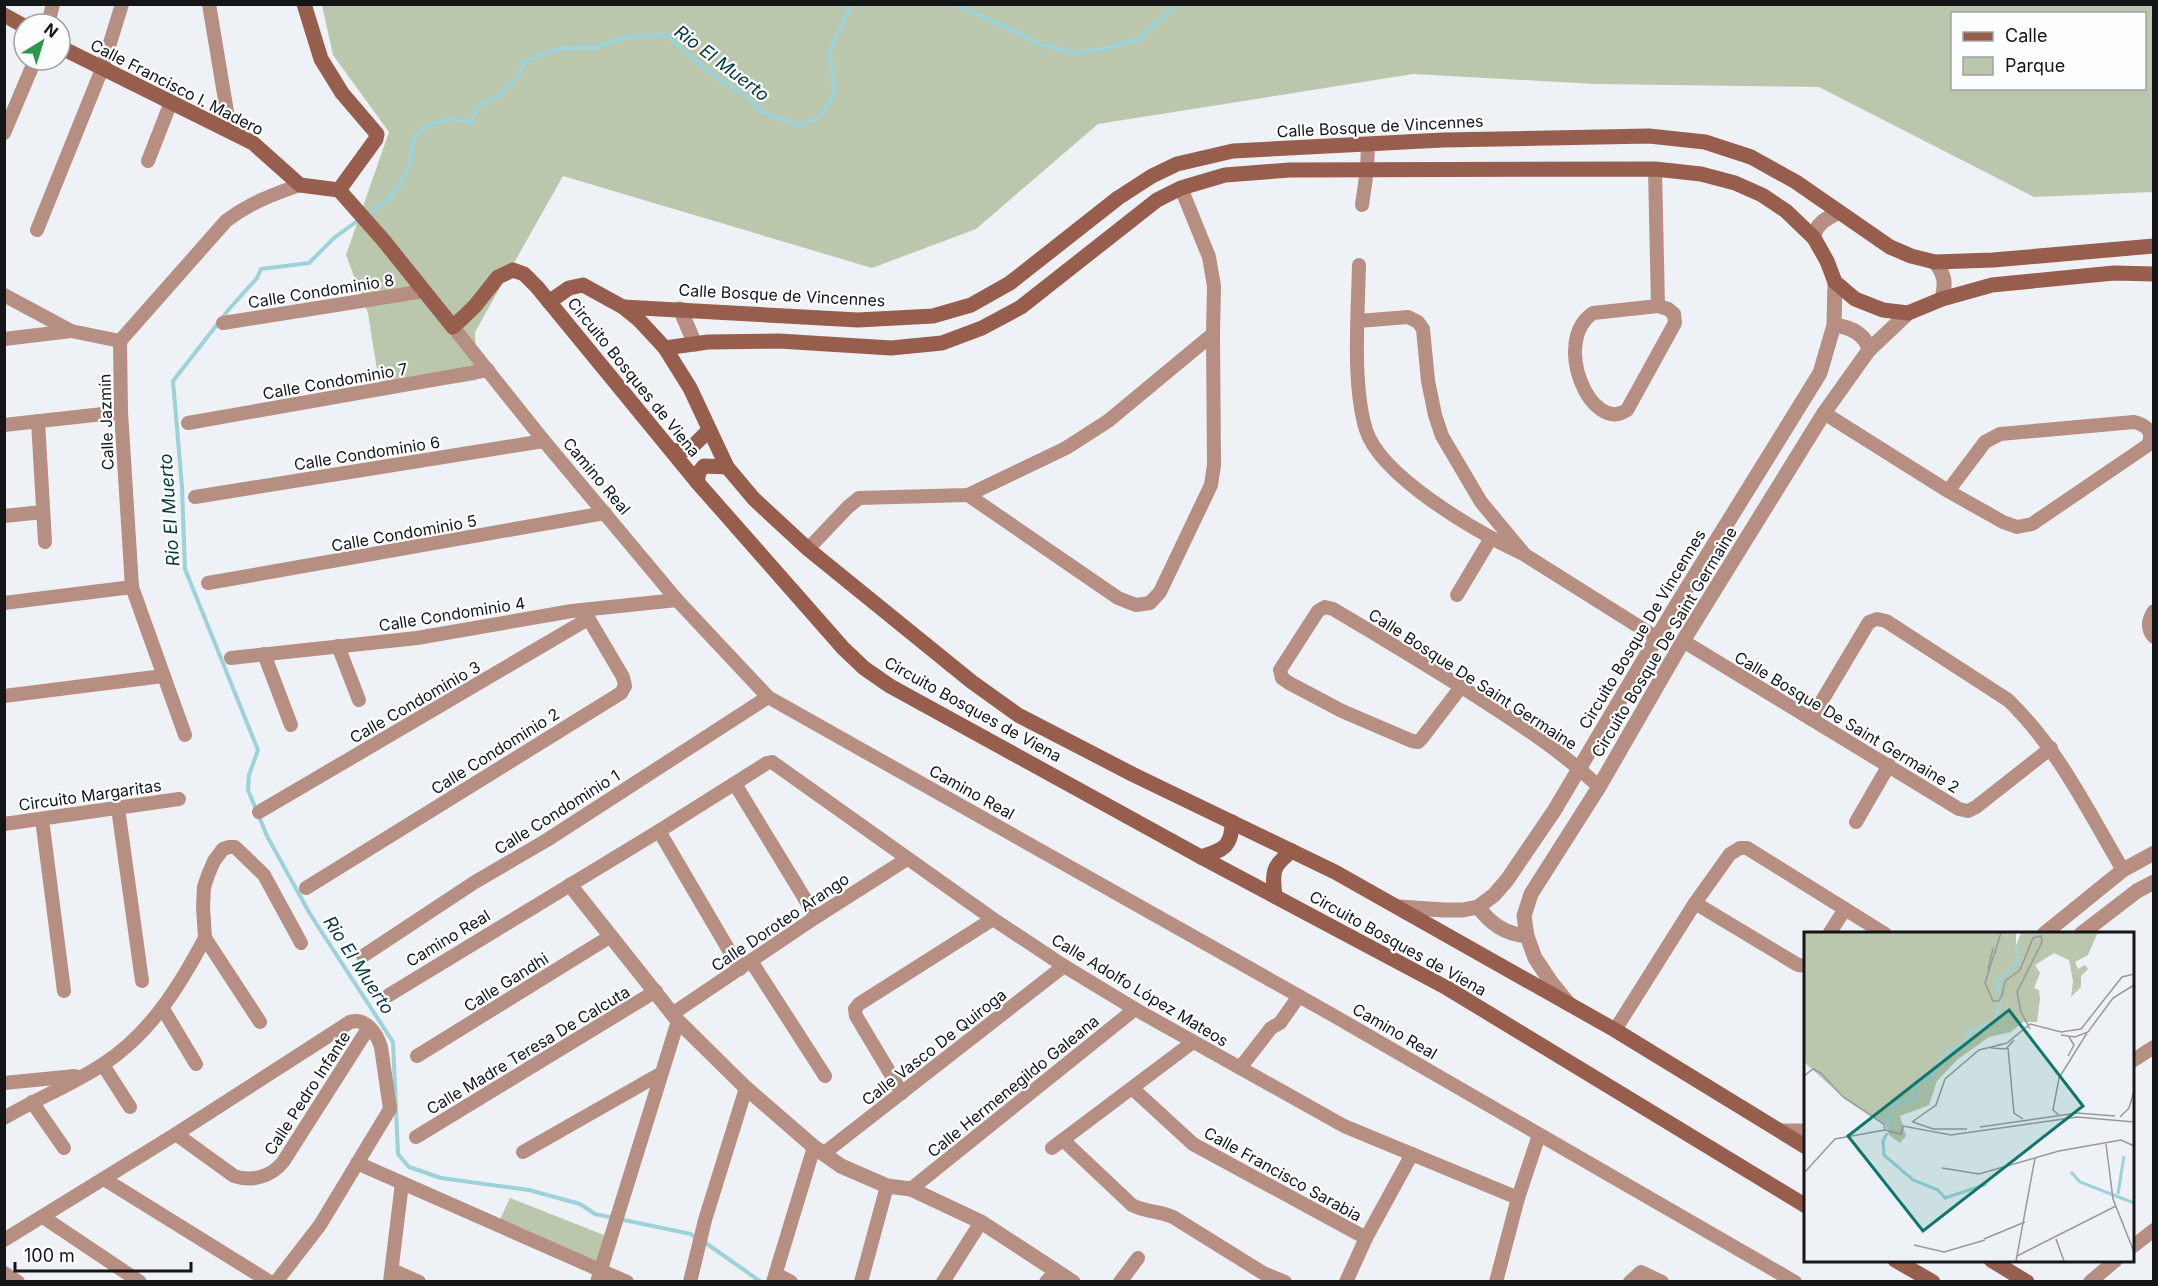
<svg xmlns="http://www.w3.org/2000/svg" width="2158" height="1286" font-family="Inter,sans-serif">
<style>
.green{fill:#bbc7ac;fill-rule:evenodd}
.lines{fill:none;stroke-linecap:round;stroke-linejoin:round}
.stream{stroke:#9cd2d9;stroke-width:4}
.minor{stroke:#b68e82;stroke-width:14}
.tertiary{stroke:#b68e82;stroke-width:15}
.secondary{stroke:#975e4d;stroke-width:15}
.labels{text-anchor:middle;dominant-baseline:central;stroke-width:4.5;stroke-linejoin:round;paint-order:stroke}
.street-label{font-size:16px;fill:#141517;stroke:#fdfeff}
.water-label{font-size:18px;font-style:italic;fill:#02373d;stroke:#fdfeff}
.inset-river{fill:none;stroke:#9cd2d9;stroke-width:3}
.inset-road{fill:none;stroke:#97999d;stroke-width:1.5}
.view{fill:#0f766e;fill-opacity:0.15;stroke:#0f766e;stroke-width:3}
.inset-edge{fill:none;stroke:#141517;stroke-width:3}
</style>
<rect width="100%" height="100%" fill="#eef1f6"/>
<!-- green -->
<g class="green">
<path d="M322 5H2153V192L2034 197 1819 87 1595 84 1413 74 1098 124 976 229 872 268 563 176 475 332 477 380 381 395 368 313 346 255 389 132 333 55ZM1952 14H2144V88H1952Z"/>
<path d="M510 1198 609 1237 600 1268 497 1226Z"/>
</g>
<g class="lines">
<!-- stream -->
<g class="stream">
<path d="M955 4 1041 44 1072 53 1103 49 1137 40 1179 4"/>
<path d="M367 215 391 198 410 166 414 136 429 125 452 118 471 123 478 106 500 95 518 76 524 62 548 52 565 48 597 47 625 37 667 35 693 59 719 79 742 93 763 112 800 126 819 117 835 93 829 51 852 4"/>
<path d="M360 219 334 238 309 263 261 269 257 278 230 308 173 381 182 487 185 569 258 750 249 775 248 790 267 836 310 914 393 1042 398 1154 409 1167 441 1178 529 1190 580 1204 595 1214 691 1234 696 1238"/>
<path d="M703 1241 761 1282"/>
</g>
<!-- minor -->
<g class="minor">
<path d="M209 4 230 130"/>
<path d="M48 24 53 4"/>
<path d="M4 133 35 60"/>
<path d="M148 161 171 102"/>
<path d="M1655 169 1658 306"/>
<path d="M1362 205 1367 170 1368 145"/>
<path d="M37 230 102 69 122 4"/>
<path d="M1359 265C1358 313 1352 385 1366 430 1381 477 1477 532 1521 553"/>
<path d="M4 295 71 331 120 341"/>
<path d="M1658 306 1668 309 1674 314 1675 323 1627 410C1591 435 1551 341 1593 313Z"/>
<path d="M1358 321 1408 317 1418 322 1423 329 1428 381 1435 415 1442 436 1481 502 1525 555 1657 638"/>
<path d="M223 323 424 291"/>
<path d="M453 327 544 441 677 600 768 697 1329 1013 1795 1282"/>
<path d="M4 339 71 331"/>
<path d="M1824 413 1948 491 2003 522 2017 527 2032 524 2148 445C2154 432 2147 425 2134 422L2000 434 1985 442 1948 491"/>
<path d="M38 421 45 542"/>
<path d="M188 423 488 370"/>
<path d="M4 425 121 412"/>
<path d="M968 495 1118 598 1136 605 1150 603 1160 592 1211 485 1214 465 1213 334"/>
<path d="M195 497 544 441"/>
<path d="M4 516 43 512"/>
<path d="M808 549 848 507 859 498 968 495 1066 448 1108 421 1213 334 1214 286 1209 257 1181 188"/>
<path d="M208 583 605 513"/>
<path d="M1457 595 1491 538"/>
<path d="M4 603 132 587"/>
<path d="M2154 611C2148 620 2147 629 2154 637"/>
<path d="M1683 641 1959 809 1968 811 1976 807 2051 748"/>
<path d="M338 646 359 700"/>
<path d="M264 654 291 725"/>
<path d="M231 658 417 638 572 611 677 600"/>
<path d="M1461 687 1422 738 1418 742 1412 741 1342 711 1289 683 1282 678 1280 670 1318 611 1325 607 1333 609C1387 641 1440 673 1493 707 1530 731 1567 756 1599 787"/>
<path d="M4 696 163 676"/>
<path d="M1811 719 1869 622 1877 619 1886 621 2008 700C2058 748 2088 811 2123 870"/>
<path d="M185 735 132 587 121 412 120 341 226 221C249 203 274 194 300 185"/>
<path d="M735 784 816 917"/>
<path d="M118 808 142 981"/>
<path d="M259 812 588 619"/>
<path d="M42 819 64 991"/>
<path d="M1856 822 1889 765"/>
<path d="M4 824 179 799"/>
<path d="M659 831 740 969"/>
<path d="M306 888 621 693 625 686 623 677 584 611"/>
<path d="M1695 903 1798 965 1806 966"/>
<path d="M1829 934 1845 909"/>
<path d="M363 956 475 882 547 840 768 697"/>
<path d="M751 961 825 1076"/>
<path d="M389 995 659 831 767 763 772 762 993 919 1064 966 1135 1009 1344 1126 1518 1198"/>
<path d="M163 1009 196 1064"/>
<path d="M672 1014 816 917 907 859"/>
<path d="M260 1022 205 938 203 907 204 887 208 875 214 861 223 849 229 847H235L264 875 301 943"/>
<path d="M1615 1030 1695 903 1730 854 1740 848H1747L1885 934"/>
<path d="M417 1056 611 936"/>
<path d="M2132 1061 2154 1047"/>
<path d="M103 1065 130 1107"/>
<path d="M1240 1068 1271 1028 1280 1023 1299 996"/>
<path d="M4 1083 75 1076"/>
<path d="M1132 1088 1193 1144 1366 1238"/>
<path d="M902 1093 856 1016 855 1009 859 1004 993 919"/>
<path d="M32 1102 64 1148"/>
<path d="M4 1118C36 1099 71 1085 102 1065 150 1034 179 987 205 938"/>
<path d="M176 1134 234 1176C251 1182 271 1177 283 1162L369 1027"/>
<path d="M416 1137 656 991"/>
<path d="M1063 1140 1132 1205C1146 1212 1159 1211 1173 1217L1263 1273 1285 1282"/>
<path d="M1052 1148 1193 1042"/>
<path d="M523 1152 660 1074"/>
<path d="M823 1154 1064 966"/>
<path d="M357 1163 627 1282"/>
<path d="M104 1179 270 1282"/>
<path d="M911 1189 1135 1009"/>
<path d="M43 1217 140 1282"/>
<path d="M4 1240 176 1134 350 1022C366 1017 377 1034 381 1047L390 1109 320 1225 276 1282"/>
<path d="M2132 1247 2154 1230"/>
<path d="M392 1270 419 1282"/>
<path d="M4 1273 18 1282"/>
<path d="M776 1274 791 1282"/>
<path d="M390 1282 402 1183"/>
<path d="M597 1282 678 1021"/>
<path d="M690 1282 705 1220 746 1088"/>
<path d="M773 1282 814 1147"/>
<path d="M861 1282 887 1186"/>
<path d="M943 1282 981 1222"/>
<path d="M1046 1282 1056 1271"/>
<path d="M1120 1282 1138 1258"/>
<path d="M1346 1282 1366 1238 1412 1154"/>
<path d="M1496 1282 1518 1198 1539 1135"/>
<path d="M1630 1282 1641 1272 1662 1282"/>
<path d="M2090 1282 2116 1260"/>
</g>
<!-- tertiary -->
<g class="tertiary">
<path d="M1814 238C1815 224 1827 218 1839 212"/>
<path d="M1935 262C1945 275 1946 283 1942 299"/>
<path d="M680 309 695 344"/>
<path d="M1834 325C1850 327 1865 333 1869 350"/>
<path d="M570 885 678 1021 746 1088 814 1147 841 1166 887 1186 911 1189 981 1222 1073 1282"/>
<path d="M1399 907 1444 910H1463L1478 907 1494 895 1507 880 1554 811 1674 609 1820 373 1834 325 1835 282"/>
<path d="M1478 907C1491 924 1505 934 1527 936"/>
<path d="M2044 934 2123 870 2154 853"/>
<path d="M2081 934 2137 891 2154 882"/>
<path d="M1568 1003 1551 982 1535 958 1527 936 1524 916 1531 894 1599 787 1683 641 1824 413 1869 350 1908 313"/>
<path d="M1781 1131H1806"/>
</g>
<!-- secondary -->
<g class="secondary">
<path d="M304 4 321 59 342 93 377 134 376 139 339 190 384 241 453 327 475 306 498 277 513 270 524 274 537 287 697 482 843 648 864 668 890 686 1201 857 1447 988 1806 1206"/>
<path d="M4 15 24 26"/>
<path d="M60 47 253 143 300 185 339 190"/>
<path d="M549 302 569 288 583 285 623 307 639 320 665 348 690 388 727 467 754 499 808 549 972 682 1018 715 1134 775 1335 872 1615 1030 1806 1147"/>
<path d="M623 307 858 320 933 316 971 305 1010 283 1118 198 1152 176 1177 164 1233 151 1443 140 1649 136 1705 142 1751 157 1796 182 1890 247 1911 256 1935 262 1993 260 2154 246"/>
<path d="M665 348 708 342 779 341 891 348 942 343 982 328 1021 307 1157 200 1181 188 1225 175 1290 170 1655 169 1701 174 1735 183 1762 195 1786 211 1814 238 1827 261 1835 282 1855 299 1883 310 1908 313 1942 299 1992 285 2114 273 2154 274"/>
<path d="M673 451 690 449 709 430"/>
<path d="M697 482 699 472 704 466 727 467"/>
<path d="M1201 857C1223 850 1232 847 1232 822"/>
<path d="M1275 896C1272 872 1272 866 1292 851"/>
<path d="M1895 1260 1933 1282"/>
<path d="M1991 1260 2027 1282"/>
</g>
</g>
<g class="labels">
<!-- street labels -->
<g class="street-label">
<text transform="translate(177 87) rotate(27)">Calle Francisco I. Madero</text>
<text transform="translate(1380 126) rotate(-3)">Calle Bosque de Vincennes</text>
<text transform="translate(321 291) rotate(-9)">Calle Condominio 8</text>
<text transform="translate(782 295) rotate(3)">Calle Bosque de Vincennes</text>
<text transform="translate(634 377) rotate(51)">Circuito Bosques de Viena</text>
<text transform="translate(335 381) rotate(-10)">Calle Condominio 7</text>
<text transform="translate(106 422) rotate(-92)">Calle Jazmín</text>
<text transform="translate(367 453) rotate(-9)">Calle Condominio 6</text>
<text transform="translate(597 476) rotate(50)">Camino Real</text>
<text transform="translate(404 533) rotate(-10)">Calle Condominio 5</text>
<text transform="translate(452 614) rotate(-9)">Calle Condominio 4</text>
<text transform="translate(1642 629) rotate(-59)">Circuito Bosque De Vincennes</text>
<text transform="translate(1664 642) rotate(-59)">Circuito Bosque De Saint Germaine</text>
<text transform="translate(1473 679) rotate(33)">Calle Bosque De Saint Germaine</text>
<text transform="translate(415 702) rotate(-30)">Calle Condominio 3</text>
<text transform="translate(973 709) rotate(29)">Circuito Bosques de Viena</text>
<text transform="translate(1847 722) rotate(31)">Calle Bosque De Saint Germaine 2</text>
<text transform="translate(495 751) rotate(-32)">Calle Condominio 2</text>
<text transform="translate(972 792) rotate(29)">Camino Real</text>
<text transform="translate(90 795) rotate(-8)">Circuito Margaritas</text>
<text transform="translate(557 812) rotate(-32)">Calle Condominio 1</text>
<text transform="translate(780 922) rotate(-34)">Calle Doroteo Arango</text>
<text transform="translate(448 938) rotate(-31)">Camino Real</text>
<text transform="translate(1398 943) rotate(29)">Circuito Bosques de Viena</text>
<text transform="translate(506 982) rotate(-32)">Calle Gandhi</text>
<text transform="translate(1140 990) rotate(31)">Calle Adolfo López Mateos</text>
<text transform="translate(1395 1031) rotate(30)">Camino Real</text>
<text transform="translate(934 1047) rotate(-38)">Calle Vasco De Quiroga</text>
<text transform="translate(528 1050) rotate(-31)">Calle Madre Teresa De Calcuta</text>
<text transform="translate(1013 1086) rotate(-39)">Calle Hermenegildo Galeana</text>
<text transform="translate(307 1093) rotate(-57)">Calle Pedro Infante</text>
<text transform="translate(1283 1174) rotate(29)">Calle Francisco Sarabia</text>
</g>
<!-- water labels -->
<g class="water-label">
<text transform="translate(722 63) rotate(37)">Rio El Muerto</text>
<text transform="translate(169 510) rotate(-94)">Rio El Muerto</text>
<text transform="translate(359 965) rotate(57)">Rio El Muerto</text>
</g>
</g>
<!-- overview -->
<g transform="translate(1804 932)">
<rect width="330" height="330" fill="#eef1f6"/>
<path d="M0 1H212V14L217 1H297L293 2 284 23 271 30 274 37 281 33 284 37 277 44V55L267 65 269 49 265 28 250 21 231 33 236 41 230 56 235 58 236 67 233 90H219L207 100 185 105 154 127 133 149 125 173 96 184 102 204 96 211 85 203 81 191 40 166 0 130Z" fill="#bbc7ac"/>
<path class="inset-river" d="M195 64 193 51 215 28 212 14M85 196 83 188 93 170 111 167 108 154 129 143 140 120 163 110V101L190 90 197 68M83 201 79 209 80 223 109 248 134 258 141 266 183 252M267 240 276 250 330 271M314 262 320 224"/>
<path class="inset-road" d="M197 1 181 51 189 69H195L199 60M184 37 189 16M198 64 201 49 216 38 229 6 237 4 238 10 213 60 217 80 226 97M257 103 271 105 284 100 309 66 330 53M187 116 202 117 210 108M204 116 210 181 219 187M264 124 270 113 265 105M0 144 9 137 17 141 39 165 80 192 81 198 97 202 99 194 147 203 273 185 330 190M255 183 249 178 255 146 283 101M316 185 325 176 330 159M108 190 132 173 141 147 175 118 203 111 226 92 257 100 277 97 318 45 330 42M109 190 129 197H163M176 195 273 181 311 184M302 212 309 267 330 320M138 236 175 242 255 219 317 208 330 214M0 241 31 207 81 198M180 307 221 290M252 307 260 329M110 313 140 320 181 308M213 324 312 274M212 329 231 226"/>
<path class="view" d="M205 78 279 174 119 299 44 204Z"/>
<rect width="330" height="330" class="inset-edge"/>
</g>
<!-- border -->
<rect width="2158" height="1286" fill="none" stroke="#141517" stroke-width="12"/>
<!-- legend -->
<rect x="1951" y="12" width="195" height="78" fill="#fdfeff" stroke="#a0a1a2" stroke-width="1.5"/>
<rect x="1963" y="32" width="30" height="9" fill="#975e4d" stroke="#a0a1a2" stroke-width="1.5"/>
<text x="2005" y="42" font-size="18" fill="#141517">Calle</text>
<rect x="1963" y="57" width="30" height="18" fill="#bbc7ac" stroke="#a0a1a2" stroke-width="1.5"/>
<text x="2005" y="72" font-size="18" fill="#141517">Parque</text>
<!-- north arrow -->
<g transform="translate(42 42) rotate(38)"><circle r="28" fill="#fdfeff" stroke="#a0a1a2" stroke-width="1.5"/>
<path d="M0-4.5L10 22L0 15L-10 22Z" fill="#2b9750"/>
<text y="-9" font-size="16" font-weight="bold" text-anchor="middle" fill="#141517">N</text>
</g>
<!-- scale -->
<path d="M15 1262v9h176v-9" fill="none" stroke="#141517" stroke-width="3"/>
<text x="24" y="1262" font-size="18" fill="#141517" stroke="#fdfeff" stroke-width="4.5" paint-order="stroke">100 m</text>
</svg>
